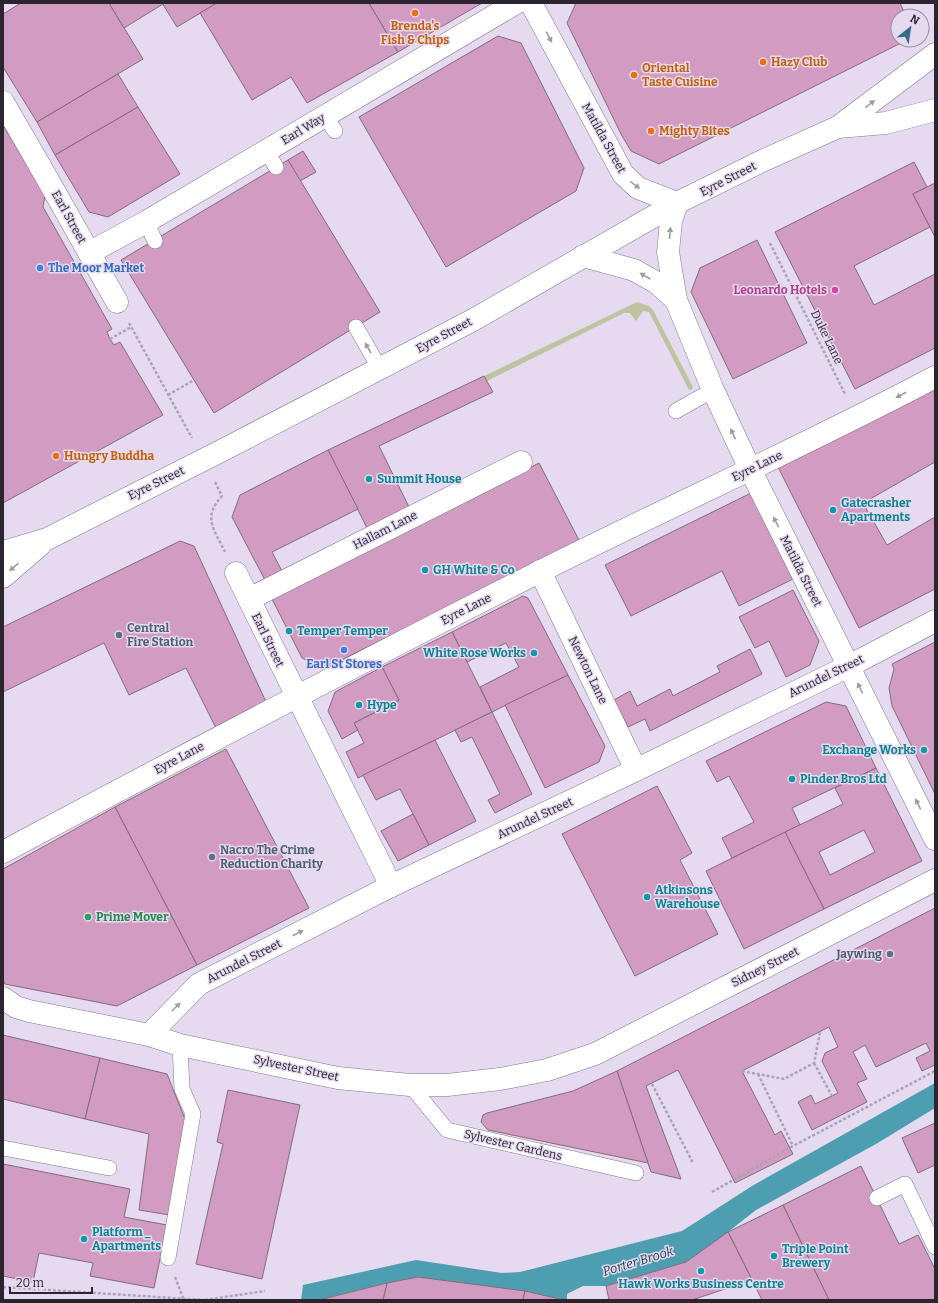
<svg xmlns="http://www.w3.org/2000/svg" width="938" height="1303" font-family="Bitter,serif">
<style>
.green{fill:#bdc49f}
.water{fill:#4e9eb2}
.building{fill:#d29bc1;stroke:#826d7b;fill-rule:evenodd}
.lines{fill:none;stroke-linecap:round;stroke-linejoin:round}
.service-casing{stroke:#82778b;stroke-width:16}
.pedestrian-casing{stroke:#82778b;stroke-width:23}
.minor-casing{stroke:#82778b;stroke-width:23}
.tertiary-casing{stroke:#82778b;stroke-width:23}
.path{stroke:#ada3b6;stroke-width:2.5;stroke-dasharray:3 2;stroke-linecap:butt}
.service{stroke:#fff;stroke-width:15}
.pedestrian{stroke:#fff;stroke-width:22}
.minor{stroke:#fff;stroke-width:22}
.tertiary{stroke:#fff;stroke-width:22}
.oneway{fill:#9f9da1}
.food-dot{fill:#e8710a;stroke:#e6daf0;stroke-width:1.5}
.shop-dot{fill:#3f7fe0;stroke:#e6daf0;stroke-width:1.5}
.hotel-dot{fill:#d1479c;stroke:#e6daf0;stroke-width:1.5}
.culture-dot{fill:#0f9aa8;stroke:#e6daf0;stroke-width:1.5}
.service-dot{fill:#5c6f8a;stroke:#e6daf0;stroke-width:1.5}
.leisure-dot{fill:#2e9e5b;stroke:#e6daf0;stroke-width:1.5}
.labels{text-anchor:middle;dominant-baseline:central;stroke-width:3;stroke-linejoin:round;paint-order:stroke}
.food-label{font-size:12px;font-weight:bold;fill:#c56008;stroke:#e6daf0;text-anchor:start}
.street-label{font-size:12px;fill:#2a252e;stroke:#e6daf0}
.shop-label{font-size:12px;font-weight:bold;fill:#366cbe;stroke:#e6daf0;text-anchor:start}
.hotel-label{font-size:12px;font-weight:bold;fill:#b23c85;stroke:#e6daf0;text-anchor:end}
.culture-label{font-size:12px;font-weight:bold;fill:#0d838f;stroke:#e6daf0;text-anchor:start}
.service-label{font-size:12px;font-weight:bold;fill:#4e5e75;stroke:#e6daf0;text-anchor:start}
.leisure-label{font-size:12px;font-weight:bold;fill:#27864d;stroke:#e6daf0;text-anchor:start}
.water-label{font-size:13px;font-style:italic;fill:#163c45;stroke:#e6daf0}
</style>
<rect width="100%" height="100%" fill="#e6daf0"/>
<!-- green -->
<path class="green" d="M637 302 649 306 653 310 693 387 691 390H689L649 312 643 311 636 321 630 313H624L487 381 484 376Z"/>
<!-- water -->
<path class="water" d="M935 1083V1108L876 1144 756 1210 728 1232 686 1262 606 1286H583L567 1294V1300L387 1283 319 1300H301L303 1285 416 1260 502 1273 520 1272 682 1231 752 1186Z"/>
<!-- building -->
<g class="building">
<path d="M21 3H109L143 59 37 122 3 67V14Z"/>
<path d="M109 3H162L163 4 124 28Z"/>
<path d="M162 3H217L177 27Z"/>
<path d="M217 3H369L398 52 307 103 291 77 252 100 200 13Z"/>
<path d="M369 3H482L398 52Z"/>
<path d="M576 3H900L906 16H898V40H907L659 164 631 151 621 134 567 23Z"/>
<path d="M498 36 521 43 584 168 576 191 446 267 359 117Z"/>
<path d="M118 74 138 107 55 155 37 122Z"/>
<path d="M138 107 180 174 108 217 89 212 55 155Z"/>
<path d="M3 125 45 195 43 207 112 329 107 332 110 339 114 345 120 342 163 415 3 503Z"/>
<path d="M303 151 316 172 300 181 288 160Z"/>
<path d="M288 160 380 312 214 413 121 260Z"/>
<path d="M914 162 927 187 913 194 930 227 854 266 874 305 935 274V348L855 389 775 232Z"/>
<path d="M935 183V237L913 194Z"/>
<path d="M757 240 807 343 733 379 691 292 700 268Z"/>
<path d="M484 376 493 392 379 446 410 509 368 530 328 450Z"/>
<path d="M935 387V462L863 503 887 545 935 517V589L859 628 778 467Z"/>
<path d="M328 450 358 509 272 552 283 573 266 582 232 517 240 495Z"/>
<path d="M539 463 580 542 323 669 302 658 272 599Z"/>
<path d="M751 493 793 579 739 606 722 571 631 616 605 565Z"/>
<path d="M180 541 194 546 267 704 217 730 186 668 129 695 104 643 3 692V627Z"/>
<path d="M793 590 819 641 810 665 786 677 769 641 755 648 739 617Z"/>
<path d="M523 596 528 598 568 675 492 712 480 687 519 667 506 643 467 662 452 632Z"/>
<path d="M452 632 492 712 358 778 346 752 364 743 354 723 399 700 382 667Z"/>
<path d="M935 642V794L892 706 889 688 894 669 892 664Z"/>
<path d="M750 649 762 674 650 731 645 719 628 727 614 700 630 691 637 706 670 689 673 696 720 672 717 666Z"/>
<path d="M382 667 399 700 354 723 358 730 342 739 328 711 335 692Z"/>
<path d="M568 675 605 746 599 762 545 788 505 705Z"/>
<path d="M826 702 846 706 876 768 792 808 800 825 732 858 722 838 754 822 729 776 717 782 706 761Z"/>
<path d="M492 712 532 794 495 813 488 800 500 794 472 737 461 742 455 730Z"/>
<path d="M435 740 476 821 429 845 400 789 376 800 363 775Z"/>
<path d="M226 749 309 908 197 965 115 807Z"/>
<path d="M876 768 922 861 824 909 785 832 843 804 835 788ZM864 830 875 852 830 875 819 852Z"/>
<path d="M657 786 692 853 680 860 718 934 635 976 562 834Z"/>
<path d="M115 807 197 965 117 1006 5 984 3 979V869Z"/>
<path d="M413 814 429 845 398 861 381 831Z"/>
<path d="M785 832 824 909 744 949 706 871Z"/>
<path d="M935 908V1065L922 1071 916 1058 930 1051 926 1043 876 1067 865 1045 853 1052 867 1079 857 1083 867 1102 812 1130 798 1102 811 1095 815 1104 838 1093 822 1061 825 1053 838 1047 829 1027 742 1071 775 1135 781 1131 793 1154 735 1183 678 1070 646 1086 681 1179 651 1172 617 1071Z"/>
<path d="M3 1035 100 1058 85 1119 3 1099Z"/>
<path d="M100 1058 167 1074 185 1119 170 1215 139 1210 149 1134 85 1119Z"/>
<path d="M617 1071 648 1163 488 1130 481 1122 483 1115 487 1113 573 1091Z"/>
<path d="M228 1090 300 1105 262 1279 196 1264 223 1144 217 1142Z"/>
<path d="M935 1123V1165L918 1173 902 1138Z"/>
<path d="M3 1164 130 1189 124 1217 167 1225 154 1288 90 1276 93 1263 39 1253 33 1282 3 1276Z"/>
<path d="M861 1166 899 1244 918 1235 935 1269V1300H829L783 1205Z"/>
<path d="M783 1205 829 1300H762L728 1232Z"/>
<path d="M728 1232 752 1280 692 1300H609L606 1286 686 1262Z"/>
<path d="M418 1277 525 1291 523 1300H383L387 1283Z"/>
<path d="M387 1283 383 1300H319Z"/>
<path d="M525 1291 564 1300H523Z"/>
</g>
<g class="lines">
<defs>
<g id="service">
<path d="M325 116 335 131"/>
<path d="M266 150 276 167"/>
<path d="M146 222 155 241"/>
<path d="M356 327 380 369"/>
<path d="M676 411 713 390"/>
<path d="M410 1085 447 1130 636 1173"/>
<path d="M3 1148 109 1168"/>
<path d="M877 1198 905 1184 935 1247"/>
<path d="M168 1258 193 1114 182 1089 180 1045"/>
</g>
<path id="pedestrian" d="M3 102 40 166"/>
<g id="minor">
<path d="M531 3 623 174 638 188 677 203"/>
<path d="M40 166 117 302"/>
<path d="M89 253 146 222 516 3"/>
<path d="M540 571 636 770"/>
<path d="M236 573 391 886"/>
<path d="M249 599 521 462"/>
<path d="M3 852C181 757 359 663 539 572 670 506 805 446 935 377"/>
<path d="M3 998 16 1007 29 1011 149 1035 180 1045 338 1078 410 1085H447L500 1079 547 1070 595 1054 935 880"/>
<path d="M149 1035 199 984 391 886 636 770 849 666 935 621"/>
</g>
<g id="tertiary">
<path d="M838 127 886 123 935 110"/>
<path d="M677 203 671 221 668 252 676 300 713 390 750 469 935 839"/>
<path d="M583 256 634 270 657 283 676 300"/>
<path d="M3 552 47 539 219 452 473 320 677 203 762 161 838 127 935 54"/>
<path d="M3 577 40 545"/>
</g>
</defs>
<!-- service casing -->
<use href="#service" class="service-casing"/>
<!-- pedestrian casing -->
<use href="#pedestrian" class="pedestrian-casing"/>
<!-- minor casing -->
<use href="#minor" class="minor-casing"/>
<!-- tertiary casing -->
<use href="#tertiary" class="tertiary-casing"/>
<!-- path -->
<g class="path">
<path d="M770 243 845 394"/>
<path d="M129 323 192 438"/>
<path d="M110 339 131 327"/>
<path d="M168 395 194 380"/>
<path d="M215 482 222 496C202 518 214 529 225 552"/>
<path d="M814 1063 832 1096"/>
<path d="M742 1071 784 1079 814 1063 820 1032"/>
<path d="M758 1074 793 1146"/>
<path d="M652 1084 693 1163"/>
<path d="M712 1192 793 1146 935 1071"/>
<path d="M175 1277 183 1298 186 1300"/>
<path d="M3 1287 204 1300"/>
<path d="M205 1300 265 1291"/>
</g>
<!-- service -->
<use href="#service" class="service"/>
<!-- pedestrian -->
<use href="#pedestrian" class="pedestrian"/>
<!-- minor -->
<use href="#minor" class="minor"/>
<!-- tertiary -->
<use href="#tertiary" class="tertiary"/>
</g>
<!-- one-way arrows -->
<defs><path id="oneway-solid" d="M-6-.8H1V-3.2L6.5 0L1 3.2V.8H-6Z"/></defs>
<g class="oneway">
<use href="#oneway-solid" transform="translate(549 37) rotate(62)"/>
<use href="#oneway-solid" transform="translate(870 104) rotate(-37)"/>
<use href="#oneway-solid" transform="translate(635 185) rotate(36)"/>
<use href="#oneway-solid" transform="translate(670 233) rotate(-85)"/>
<use href="#oneway-solid" transform="translate(645 276) rotate(-150)"/>
<use href="#oneway-solid" transform="translate(368 348) rotate(-120)"/>
<use href="#oneway-solid" transform="translate(901 395) rotate(152)"/>
<use href="#oneway-solid" transform="translate(733 434) rotate(-115)"/>
<use href="#oneway-solid" transform="translate(776 522) rotate(-117)"/>
<use href="#oneway-solid" transform="translate(14 567) rotate(139)"/>
<use href="#oneway-solid" transform="translate(860 688) rotate(-116)"/>
<use href="#oneway-solid" transform="translate(918 804) rotate(-116)"/>
<use href="#oneway-solid" transform="translate(298 933) rotate(-27)"/>
<use href="#oneway-solid" transform="translate(176 1007) rotate(-45)"/>
</g>
<!-- markers -->
<g class="food-dot">
<circle cx="415" cy="13" r="4"/>
<circle cx="763" cy="62" r="4"/>
<circle cx="634" cy="75" r="4"/>
<circle cx="651" cy="131" r="4"/>
<circle cx="56" cy="456" r="4"/>
</g>
<g class="shop-dot">
<circle cx="40" cy="268" r="4"/>
<circle cx="344" cy="650" r="4"/>
</g>
<circle class="hotel-dot" cx="835" cy="290" r="4"/>
<g class="culture-dot">
<circle cx="369" cy="479" r="4"/>
<circle cx="833" cy="510" r="4"/>
<circle cx="425" cy="570" r="4"/>
<circle cx="289" cy="631" r="4"/>
<circle cx="534" cy="653" r="4"/>
<circle cx="359" cy="705" r="4"/>
<circle cx="924" cy="750" r="4"/>
<circle cx="792" cy="779" r="4"/>
<circle cx="647" cy="897" r="4"/>
<circle cx="84" cy="1239" r="4"/>
<circle cx="774" cy="1256" r="4"/>
<circle cx="701" cy="1271" r="4"/>
</g>
<g class="service-dot">
<circle cx="119" cy="635" r="4"/>
<circle cx="212" cy="857" r="4"/>
<circle cx="890" cy="954" r="4"/>
</g>
<circle class="leisure-dot" cx="88" cy="917" r="4"/>
<g class="labels">
<!-- food labels -->
<g class="food-label">
<text x="415" y="26" text-anchor="middle">Brenda's<tspan x="415" dy="14">Fish &amp; Chips</tspan></text>
<text x="771" y="62">Hazy Club</text>
<text x="642" y="68">Oriental<tspan x="642" dy="14">Taste Cuisine</tspan></text>
<text x="659" y="131">Mighty Bites</text>
<text x="64" y="456">Hungry Buddha</text>
</g>
<!-- street labels -->
<g class="street-label">
<text transform="translate(303 129) rotate(-31)">Earl Way</text>
<text transform="translate(604 138) rotate(61)">Matilda Street</text>
<text transform="translate(728 179) rotate(-27)">Eyre Street</text>
<text transform="translate(69 217) rotate(61)">Earl Street</text>
<text transform="translate(444 335) rotate(-28)">Eyre Street</text>
<text transform="translate(827 337) rotate(64)">Duke Lane</text>
<text transform="translate(757 466) rotate(-26)">Eyre Lane</text>
<text transform="translate(156 483) rotate(-26)">Eyre Street</text>
<text transform="translate(385 530) rotate(-27)">Hallam Lane</text>
<text transform="translate(801 571) rotate(63)">Matilda Street</text>
<text transform="translate(466 609) rotate(-27)">Eyre Lane</text>
<text transform="translate(268 640) rotate(64)">Earl Street</text>
<text transform="translate(588 670) rotate(64)">Newton Lane</text>
<text transform="translate(826 676) rotate(-26)">Arundel Street</text>
<text transform="translate(179 758) rotate(-28)">Eyre Lane</text>
<text transform="translate(535 818) rotate(-25)">Arundel Street</text>
<text transform="translate(244 961) rotate(-27)">Arundel Street</text>
<text transform="translate(765 967) rotate(-27)">Sidney Street</text>
<text transform="translate(296 1068) rotate(12)">Sylvester Street</text>
<text transform="translate(513 1145) rotate(13)">Sylvester Gardens</text>
</g>
<!-- shop labels -->
<g class="shop-label">
<text x="48" y="268">The Moor Market</text>
<text x="344" y="664" text-anchor="middle">Earl St Stores</text>
</g>
<!-- hotel labels -->
<g class="hotel-label">
<text x="827" y="290">Leonardo Hotels</text>
</g>
<!-- culture labels -->
<g class="culture-label">
<text x="377" y="479">Summit House</text>
<text x="841" y="503">Gatecrasher<tspan x="841" dy="14">Apartments</tspan></text>
<text x="433" y="570">GH White &amp; Co</text>
<text x="297" y="631">Temper Temper</text>
<text x="526" y="653" text-anchor="end">White Rose Works</text>
<text x="367" y="705">Hype</text>
<text x="916" y="750" text-anchor="end">Exchange Works</text>
<text x="800" y="779">Pinder Bros Ltd</text>
<text x="655" y="890">Atkinsons<tspan x="655" dy="14">Warehouse</tspan></text>
<text x="92" y="1232">Platform _<tspan x="92" dy="14">Apartments</tspan></text>
<text x="782" y="1249">Triple Point<tspan x="782" dy="14">Brewery</tspan></text>
<text x="701" y="1284" text-anchor="middle">Hawk Works Business Centre</text>
</g>
<!-- service labels -->
<g class="service-label">
<text x="127" y="628">Central<tspan x="127" dy="14">Fire Station</tspan></text>
<text x="220" y="850">Nacro The Crime<tspan x="220" dy="14">Reduction Charity</tspan></text>
<text x="882" y="954" text-anchor="end">Jaywing</text>
</g>
<!-- leisure labels -->
<g class="leisure-label">
<text x="96" y="917">Prime Mover</text>
</g>
<!-- water labels -->
<g class="water-label">
<text transform="translate(638 1261) rotate(-17)">Porter Brook</text>
</g>
</g>
<!-- border -->
<rect width="938" height="1303" fill="none" stroke="#2a252e" stroke-width="8"/>
<!-- north arrow -->
<g transform="translate(910 28) rotate(30)"><circle r="19" fill="#e6daf0" stroke="#9b92a2"/>
<path d="M0-3L7 15L0 10L-7 15Z" fill="#326e85"/>
<text y="-6" font-size="11" font-weight="bold" text-anchor="middle" fill="#2a252e">N</text>
</g>
<!-- scale -->
<path d="M10 1287v6h82v-6" fill="none" stroke="#2a252e" stroke-width="2"/>
<text x="16" y="1287" font-size="12" fill="#2a252e" stroke="#e6daf0" stroke-width="3" paint-order="stroke">20 m</text>
</svg>
